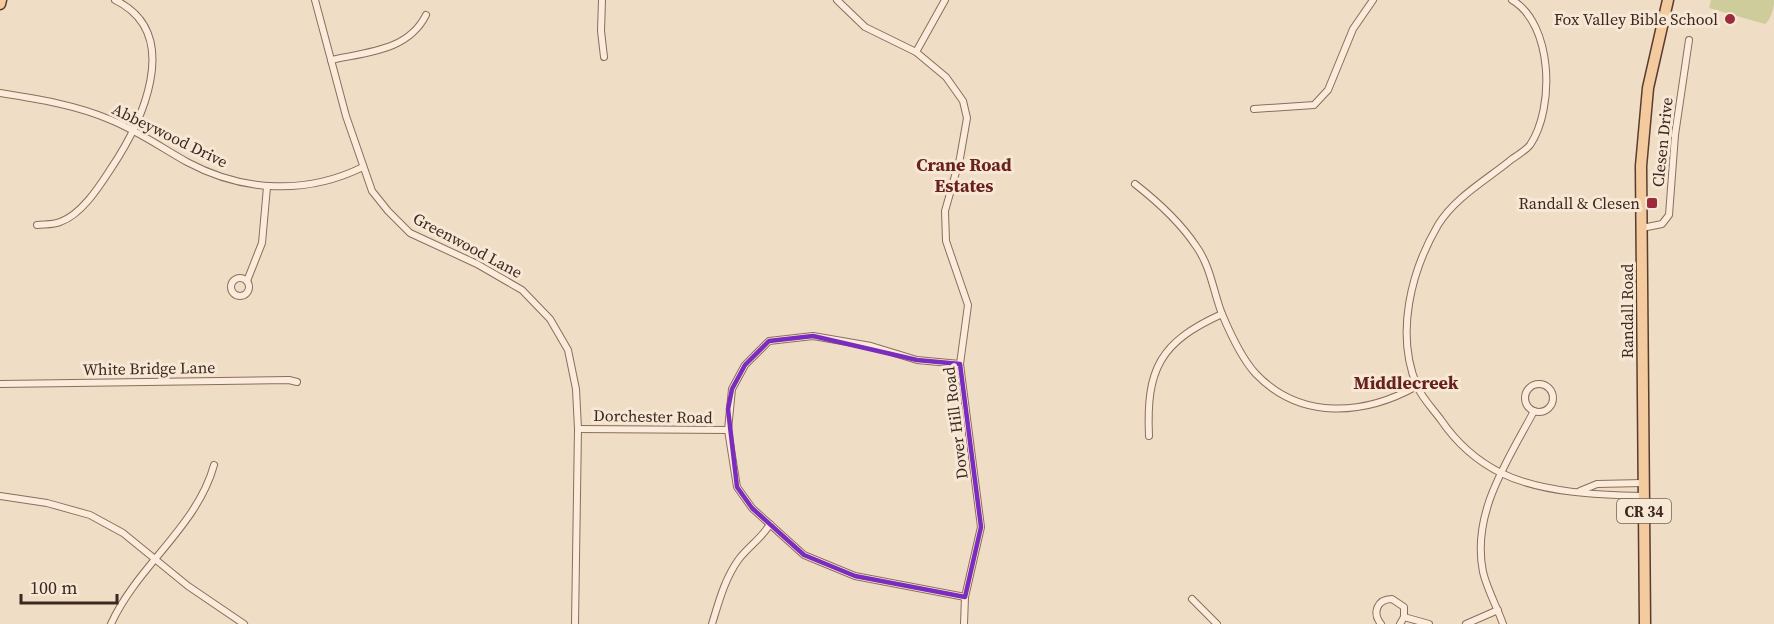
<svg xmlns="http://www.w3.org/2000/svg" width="1774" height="624" font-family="'Source Serif 4',serif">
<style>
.green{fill:#cecc9a}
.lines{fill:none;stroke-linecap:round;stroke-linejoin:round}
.street-casing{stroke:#8c6d5b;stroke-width:8}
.primary-casing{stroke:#5a3c2f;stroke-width:13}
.street{stroke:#faebda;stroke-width:6}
.primary{stroke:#f3cb9e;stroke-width:10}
.marked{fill:none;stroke:#7b2cbf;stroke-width:4.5;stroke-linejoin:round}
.poi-dot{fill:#9c2a3d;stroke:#f7e8d6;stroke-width:2}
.labels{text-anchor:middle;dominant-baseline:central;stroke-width:6;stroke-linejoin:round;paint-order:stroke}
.shield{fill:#f7e8d6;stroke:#746256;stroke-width:1.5}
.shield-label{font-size:15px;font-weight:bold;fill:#3c281f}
.poi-label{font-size:16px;fill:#3c281f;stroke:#f7e8d6;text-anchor:end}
.street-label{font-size:16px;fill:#3c281f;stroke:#f7e8d6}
.neighbourhood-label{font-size:18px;font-weight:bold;fill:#69211e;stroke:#f7e8d6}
</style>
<rect width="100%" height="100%" fill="#f0ddc6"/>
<!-- green -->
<path class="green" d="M1711 0H1774C1774 9 1771 19 1765 24L1709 8Z"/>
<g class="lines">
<defs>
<g id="street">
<path d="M315 0 346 116 372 191 388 211 410 233 477 264 522 290 550 319 568 350 576 389 578 429 575 624"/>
<path d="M602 0 601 31 604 57"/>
<path d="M837 0 865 27 916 52 946 77 963 101 967 118 960 158 945 211 946 241 968 305 960 364 981 527 965 597 964 624"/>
<path d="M1512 0C1553 24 1555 108 1530 145 1526 150 1518 155 1512 159 1488 179 1455 197 1438 225 1411 271 1395 334 1417 386 1422 398 1433 409 1441 420 1456 442 1477 461 1501 473 1542 493 1599 495 1644 496"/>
<path d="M916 52 945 0"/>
<path d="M331 60C367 52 408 51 426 15"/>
<path d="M0 93C38 99 76 105 111 120 138 131 162 148 187 162 243 192 306 195 363 167"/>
<path d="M1254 109 1314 105 1328 90 1353 29 1373 0"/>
<path d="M1135 184C1158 202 1180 222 1196 246 1211 267 1213 291 1222 314 1230 333 1242 359 1256 374 1301 421 1365 415 1417 386"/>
<path d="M37 225C44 224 53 225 60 222 81 215 99 187 110 170 141 124 185 34 115 0"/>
<path d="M1642 228 1662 224 1669 215 1675 135 1689 40"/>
<circle cx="240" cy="287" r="9"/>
<path d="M247 281 262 243 267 187"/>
<path d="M960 364 917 360 871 346 813 336 769 341 745 365 732 389 728 430 737 487 752 508 804 555 855 576 965 597"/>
<circle cx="1539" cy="398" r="14"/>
<path d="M0 384 289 380 297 382"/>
<path d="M578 429 728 430"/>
<path d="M1149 436C1146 369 1160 342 1222 314"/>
<path d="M1580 491 1597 484 1643 483"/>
<path d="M0 496 47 503 90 515 123 533 188 586 244 624"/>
<path d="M1192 599 1217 624"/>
<path d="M1404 617 1429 624"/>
<path d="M111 624C137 566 197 527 214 465"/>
<path d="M712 624C719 601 725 578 739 559 749 546 762 538 770 524"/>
<path d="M1381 624C1372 613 1377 599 1392 599L1404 607V617L1400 624"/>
<path d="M1466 624 1498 610"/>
<path d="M1503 624C1497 607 1487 589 1483 572 1471 513 1508 460 1534 411"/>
</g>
<g id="primary">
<path d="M0 4 1 0"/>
<path d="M1645 624 1641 166 1648 88 1668 0"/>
</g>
</defs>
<!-- street casing -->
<use href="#street" class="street-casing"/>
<!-- primary casing -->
<use href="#primary" class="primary-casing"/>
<!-- street -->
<use href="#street" class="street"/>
<!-- primary -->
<use href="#primary" class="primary"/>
</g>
<!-- marked area -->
<path class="marked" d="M813 336 917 360 960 364 981 527 965 597 855 576 804 555 752 508 737 487 728 409 732 389 745 365 769 341Z"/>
<!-- markers -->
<g class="poi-dot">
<circle cx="1730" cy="19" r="6"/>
<rect x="1646" y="197" width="12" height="12" rx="3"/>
</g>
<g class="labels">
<!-- shield labels -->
<rect class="shield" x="1617" y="499" width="54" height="24" rx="4.5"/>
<g class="shield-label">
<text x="1644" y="511">CR 34</text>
</g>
<!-- poi labels -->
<g class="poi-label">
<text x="1718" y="19">Fox Valley Bible School</text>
<text x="1640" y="203">Randall &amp; Clesen</text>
</g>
<!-- street labels -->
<g class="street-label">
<text transform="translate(170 135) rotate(26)">Abbeywood Drive</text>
<text transform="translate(1662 142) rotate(-84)">Clesen Drive</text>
<text transform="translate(468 245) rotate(28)">Greenwood Lane</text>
<text transform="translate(1627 311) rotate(-90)">Randall Road</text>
<text transform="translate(149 368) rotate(-1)">White Bridge Lane</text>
<text transform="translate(653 416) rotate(1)">Dorchester Road</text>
<text transform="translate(955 423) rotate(-97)">Dover Hill Road</text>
</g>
<!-- neighbourhood labels -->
<g class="neighbourhood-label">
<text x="964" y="164">Crane Road<tspan x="964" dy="21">Estates</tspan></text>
<text x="1406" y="382">Middlecreek</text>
</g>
</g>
<!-- scale -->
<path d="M21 594v9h96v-9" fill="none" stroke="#3c281f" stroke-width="3"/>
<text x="30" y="594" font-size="18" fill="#3c281f" stroke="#f7e8d6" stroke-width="4.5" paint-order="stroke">100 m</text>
</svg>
